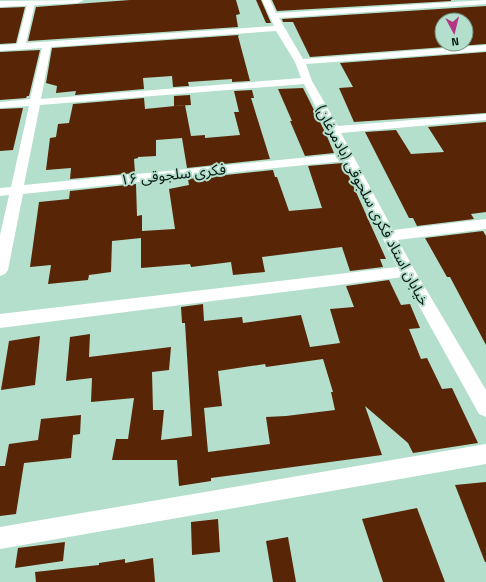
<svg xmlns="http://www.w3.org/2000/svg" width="486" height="582" font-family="'Titillium Web','Noto Sans Arabic',sans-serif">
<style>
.building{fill:#582506;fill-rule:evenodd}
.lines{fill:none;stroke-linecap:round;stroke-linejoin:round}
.street{fill:#fff;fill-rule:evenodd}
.secondary{fill:#fff;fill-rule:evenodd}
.labels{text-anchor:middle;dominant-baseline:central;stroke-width:4;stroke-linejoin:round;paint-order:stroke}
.street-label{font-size:15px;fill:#091913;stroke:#b4dfcc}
</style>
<rect width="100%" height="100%" fill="#b4dfcc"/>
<!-- building -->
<g class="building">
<path d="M130 0H236L240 14 236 15 238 27 28 41 36 7Z"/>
<path d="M256 0H261L271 23H266Z"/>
<path d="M272 0H451V1L277 11Z"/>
<path d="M486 6V44L310 57 293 22H283L282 19ZM442 20H466V44H442Z"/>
<path d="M25 7 16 43 0 44V8Z"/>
<path d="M239 35 238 36 250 81 232 82V79L188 82 189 86 173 87 172 76 143 78 144 89 75 95 76 91 56 93 57 86 46 83 52 48Z"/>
<path d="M40 50 29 96H27L26 98 0 100V52Z"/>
<path d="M486 52V113L354 122 339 88 353 87 340 63Z"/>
<path d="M303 88 326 134 334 153 305 156 290 121H292L278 89Z"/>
<path d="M252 90 254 98H251L270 159 187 168 182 138 156 140V156L138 157V158L134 159 135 173 70 179 71 168 46 170 50 138 56 137 58 124 69 123 73 104 144 98 145 109 185 105 191 136 205 135V138L240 135 234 112H239L234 91Z"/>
<path d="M190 95 191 105 174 106V96Z"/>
<path d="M23 108 13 150 0 151V109Z"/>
<path d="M486 122V212L471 214 474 219 417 226 413 218H409L365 132 396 130 411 154 444 152 428 127Z"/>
<path d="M343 163 386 259H380L383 267 350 271 342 247 262 257 265 272 233 275 231 262 191 267 190 264 141 268V238L112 241 111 272 89 275 88 280 48 284 51 265 30 267 39 202 69 199 70 191 136 184 137 216 142 215V231L175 229 169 189 189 185 188 179 273 170 275 177H277L289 211 322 208 308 166Z"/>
<path d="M483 231 486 236V345L450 277H447L425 238Z"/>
<path d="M389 280 401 305 410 304 420 328 409 329 421 359 427 358 442 389 452 388 478 443 413 453 408 443 365 406 382 455 211 478V481L179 486 177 460H112L116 439H128L134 398 91 402 92 378 66 381 70 337 90 334 89 357 171 347 169 370 152 372 153 410H164L161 440 192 436 185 323H182L181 307 203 304 204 321 242 317 243 323 301 315 310 347 340 343 330 309 354 307 346 286ZM323 359 333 392H331L335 410 286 416 266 417 270 444 208 452 204 408 222 406 218 371 265 364 266 367Z"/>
<path d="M40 336 35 385 1 390 9 341Z"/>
<path d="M81 415 80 434 73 435 71 458 24 463 16 514 0 516V466H5L9 444 38 440 41 419Z"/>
<path d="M486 482V562H485L455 485Z"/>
<path d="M417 508 445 582H383L362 519Z"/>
<path d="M218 519 220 552 192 555 191 522Z"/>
<path d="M288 537 296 582H273L266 541Z"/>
<path d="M65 542 63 561 15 568 18 548Z"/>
<path d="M153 558 155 582H36L35 572 99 565V563L125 559V563Z"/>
</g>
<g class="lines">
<!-- street -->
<g class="street">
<path d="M262 0H270L276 13 486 0V4L279 18 303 59 486 45V51L306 64 312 81 338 126 486 114V120L341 133 393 230 486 219V229L398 240 414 269 486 390V417L479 414 403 277 0 328V314L397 267 344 161 23 194 8 270 5 274 0 276V235L9 195 0 196V188L11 187 29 106 0 108V102L30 99 42 48 0 51V45L17 44 28 1H31L35 3 26 43 274 26ZM276 31 295 62 301 78 41 99 51 47ZM304 84 340 154 24 185 40 105Z"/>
<path d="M486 444V464L0 549V527Z"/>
</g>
<!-- secondary -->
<path class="secondary" d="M84 0 78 3 0 7V1Z"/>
</g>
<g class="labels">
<!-- street labels -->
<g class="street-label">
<text transform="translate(173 174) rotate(-6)">فکری سلجوقی ۱۶</text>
<text transform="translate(373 205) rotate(62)">خیابان استاد فکری سلجوقی (بادمرغان)</text>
</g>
</g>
<!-- north arrow -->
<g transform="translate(454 32) rotate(173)"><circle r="19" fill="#b4dfcc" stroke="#709082"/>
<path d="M0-3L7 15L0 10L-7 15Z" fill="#b33584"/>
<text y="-6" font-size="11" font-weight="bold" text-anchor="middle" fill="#091913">N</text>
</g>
</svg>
